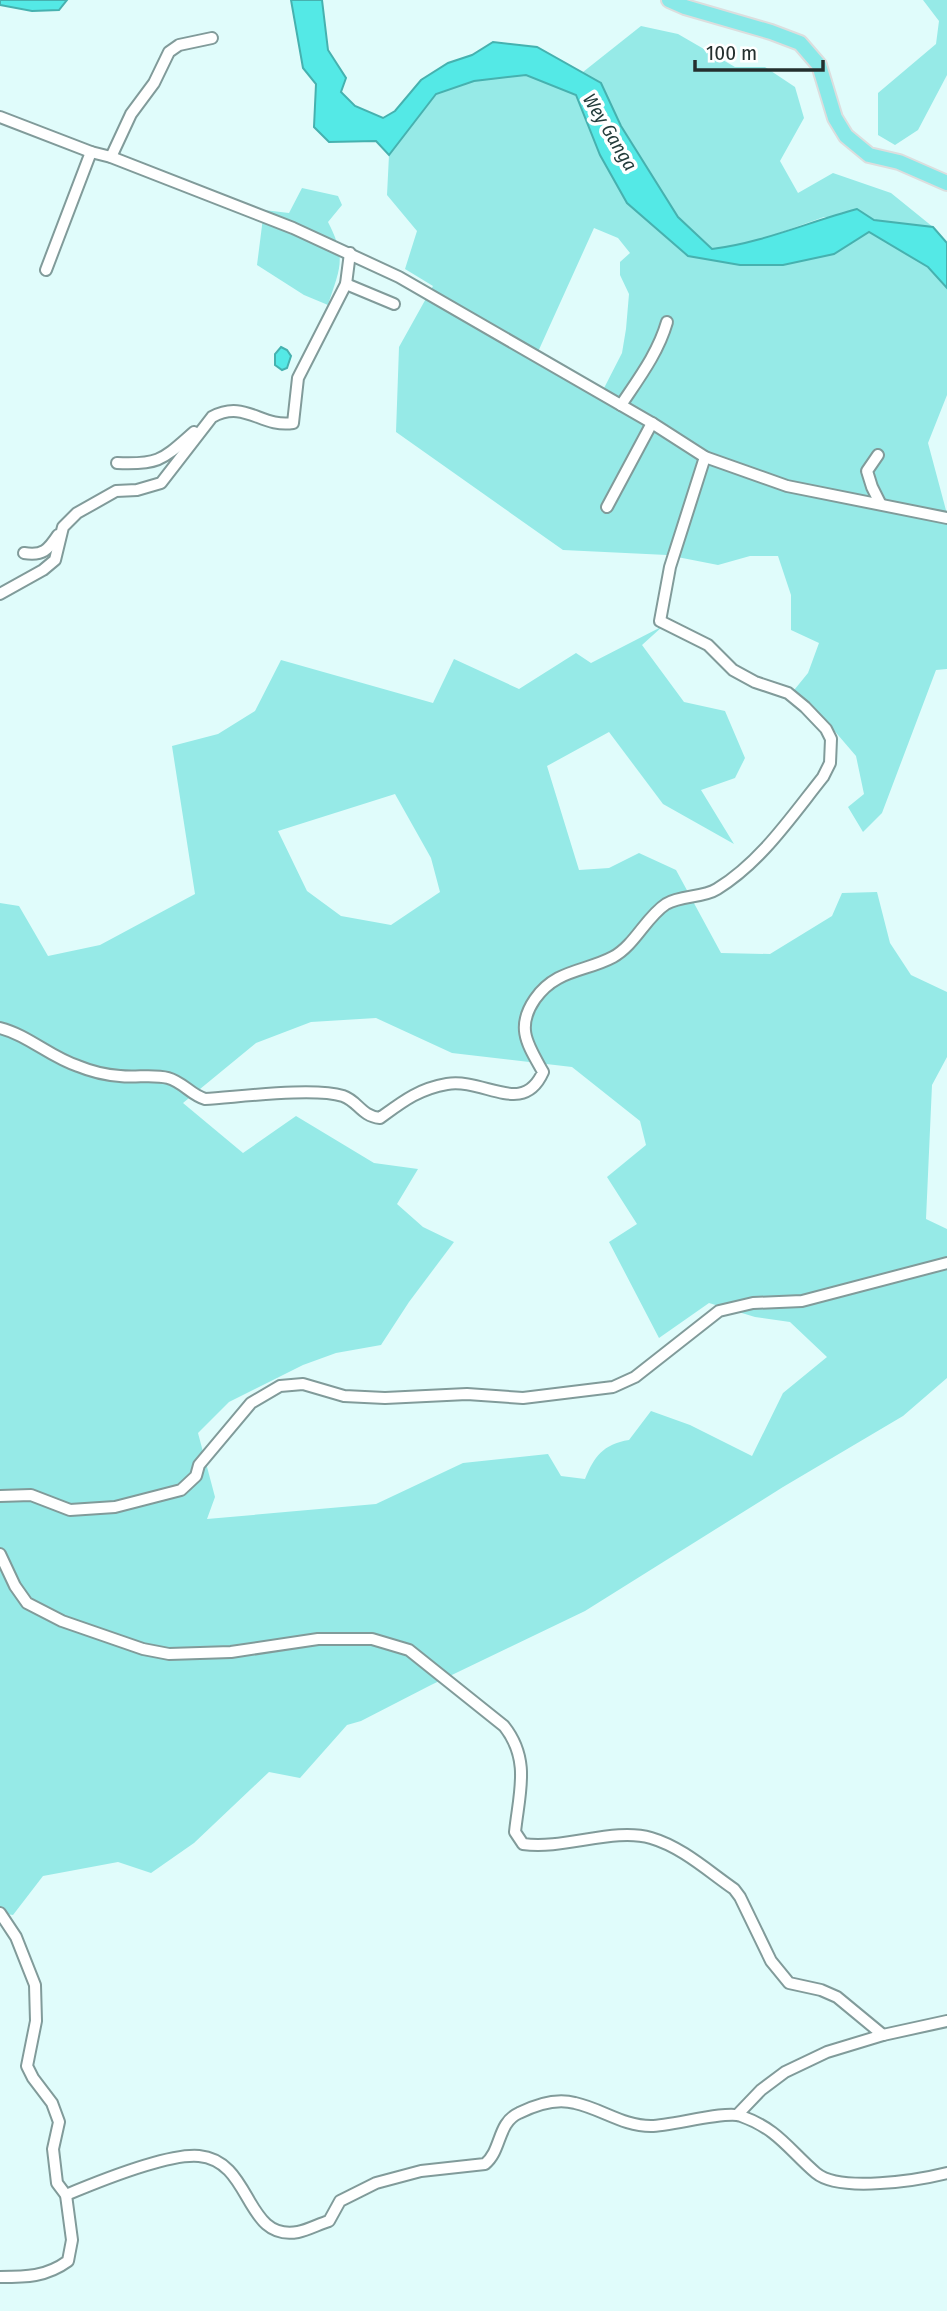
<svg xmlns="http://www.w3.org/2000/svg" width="947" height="2311" font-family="'Fira Sans Condensed',sans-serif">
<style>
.green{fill:#96eae7;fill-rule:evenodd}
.water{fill:#54e9e6;stroke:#46b1af;stroke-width:2}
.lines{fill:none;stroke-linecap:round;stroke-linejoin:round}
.minor-casing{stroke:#819b9a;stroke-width:14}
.major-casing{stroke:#dcdede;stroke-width:18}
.minor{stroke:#fff;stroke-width:10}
.major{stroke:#89e9e8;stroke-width:14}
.labels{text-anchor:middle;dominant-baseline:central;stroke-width:7;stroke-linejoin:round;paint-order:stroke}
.water-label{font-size:19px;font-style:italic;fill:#233c3b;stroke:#fff}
</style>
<rect width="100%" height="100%" fill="#e0fcfb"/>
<!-- green -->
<g class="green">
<path d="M923 0H947V75L918 130 895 145 878 135V93L936 44 939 21Z"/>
<path d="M641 26 678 34 735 67H765L795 87 804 118 780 161 798 193 833 173 891 193 933 227 874 220 824 217 745 245 712 249 676 216 583 72Z"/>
<path d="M526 75 576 95 598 151 627 203 688 256 834 254 869 232 928 267 947 288V395L928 443 947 514V669L936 670 882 813 863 832 848 807 864 794 856 756 814 707 786 700 808 673 819 643 791 630V595L778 556H750L718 565 667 555 563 550 396 432 399 347 433 286 405 269 417 231 387 195 389 155 436 94 474 81ZM594 228 618 238 630 253 620 262V275L629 294 626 329 622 353 601 394 537 354Z"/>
<path d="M302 188 338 196 342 205 328 222C347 259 340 267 328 305L304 295 257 265 264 210 289 213Z"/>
<path d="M663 626 642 645 684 702 725 711 745 758 735 778 701 790 734 844 663 804 609 732 547 766 579 870 609 868 639 853 676 870 721 953 770 954 832 916 842 893 877 892 890 943 911 975 947 992V1057L932 1085 926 1219 947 1229V1378L903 1416 783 1487 585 1611 431 1685 361 1721 347 1725 300 1778 269 1772 194 1843 151 1873 118 1862 43 1876 13 1915 0 1913V903L19 906 48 956 100 945 195 894 172 746 218 734 255 711 281 660 433 703 454 659 519 689 576 653 591 663ZM395 794 431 858 440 892 391 925 341 916 307 891 278 831ZM376 1018 452 1053 572 1067 640 1121 646 1145 607 1177 637 1224 609 1242 659 1338 709 1303 755 1317 790 1322 827 1357 783 1393 752 1456 690 1425 651 1411 629 1440C603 1444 594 1457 585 1479L561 1476 548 1454 463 1463 376 1504 207 1519 215 1497 198 1433 229 1402 303 1365 336 1353 381 1345 409 1302 454 1242 423 1227 397 1204 418 1169 374 1163 296 1116 243 1153 183 1103 256 1043 311 1022Z"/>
</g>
<!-- water -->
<g class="water">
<path d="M0 0H67L59 10 32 11 0 5Z"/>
<path d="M291 0H322L328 50 346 78 341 92 355 106 383 118 395 111 421 80 448 63 472 55 493 42 537 47 601 83 621 126 678 217 712 249C762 243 808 222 857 209L874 220 933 227 947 243V288L928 267 869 232 834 254 783 265H740L688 256 627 203 600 155 576 95 526 75 474 81 436 94 389 155 376 141 329 142 314 127 316 84 303 68Z"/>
<path d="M281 347 287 350 291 356 287 368 282 370 275 365V354Z"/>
</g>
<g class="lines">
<defs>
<g id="minor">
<path d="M0 117 91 152 111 157 293 228 399 277 652 423 705 457 787 486 947 518"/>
<path d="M111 157 131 114 154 83 169 52 179 45 212 38"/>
<path d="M46 270 91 152"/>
<path d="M346 284 394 304"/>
<path d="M621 405C639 378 658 353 667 322"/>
<path d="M878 455 867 471 872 487 880 503"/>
<path d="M117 463C160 465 163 459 194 432"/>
<path d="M607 507 652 423"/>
<path d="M24 553C43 556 48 550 58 535"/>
<path d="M0 594 43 570 55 560 63 527 77 513 116 491 137 490 161 483 212 417C245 399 261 428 293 423L298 378 346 284 350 253"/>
<path d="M0 1028C28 1035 50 1057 78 1066 90 1071 106 1075 120 1076 135 1078 153 1074 168 1078 183 1082 191 1095 205 1099 239 1097 313 1087 343 1096 358 1101 361 1116 380 1118 402 1102 418 1089 447 1084 485 1078 523 1117 543 1072 528 1045 515 1028 535 999 556 969 585 972 613 957 635 945 646 917 666 904 681 895 703 898 717 889 761 862 791 817 823 777L830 763 831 739 826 729 805 707 788 693 755 682 733 670 708 645 660 621 670 567 705 457"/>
<path d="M0 1496 31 1495 70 1510 115 1507 181 1490 196 1476 199 1465 251 1403 280 1386 303 1384 344 1396 385 1398 467 1394 523 1398 613 1387 635 1377 719 1311 753 1303 802 1301 947 1263"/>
<path d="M0 1554 15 1586 27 1603 62 1621 143 1649 169 1654 231 1652 318 1639H372L409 1650 504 1726C531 1760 519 1793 515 1832L523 1844C564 1850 614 1827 651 1838 682 1847 708 1871 734 1889L740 1897 771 1961 789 1983 821 1990 837 1997 883 2035"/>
<path d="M0 1913 16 1937 35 1985 36 2021 27 2066 33 2078 52 2103 59 2122 53 2149 57 2183 66 2195 72 2240 68 2261C46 2277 26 2277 0 2277"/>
<path d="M738 2114 761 2090 785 2072 827 2052 883 2035 947 2021"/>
<path d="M66 2195C97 2182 168 2153 199 2156 253 2161 244 2242 298 2232 308 2230 319 2224 329 2221L340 2201 376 2183 421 2171 485 2164C502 2150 497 2123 519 2113 535 2105 557 2098 575 2103 602 2109 623 2126 651 2126 671 2126 727 2110 741 2116 778 2129 789 2150 816 2173 840 2193 919 2180 947 2173"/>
</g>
<path id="major" d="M669 0 685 7 771 32 800 43 819 65 835 118 846 136 869 155 899 162 947 183"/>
</defs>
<!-- minor casing -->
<use href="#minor" class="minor-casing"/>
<!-- major casing -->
<use href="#major" class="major-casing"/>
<!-- minor -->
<use href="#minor" class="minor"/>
<!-- major -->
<use href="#major" class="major"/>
</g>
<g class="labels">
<!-- water labels -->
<g class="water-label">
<text transform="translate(610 132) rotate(59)">Wey Ganga</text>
</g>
</g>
<!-- scale -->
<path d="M695 60v10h128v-10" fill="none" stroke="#242f2e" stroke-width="3.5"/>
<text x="706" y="60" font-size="21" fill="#242f2e" stroke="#ffffff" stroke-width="5" paint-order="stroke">100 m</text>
</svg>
